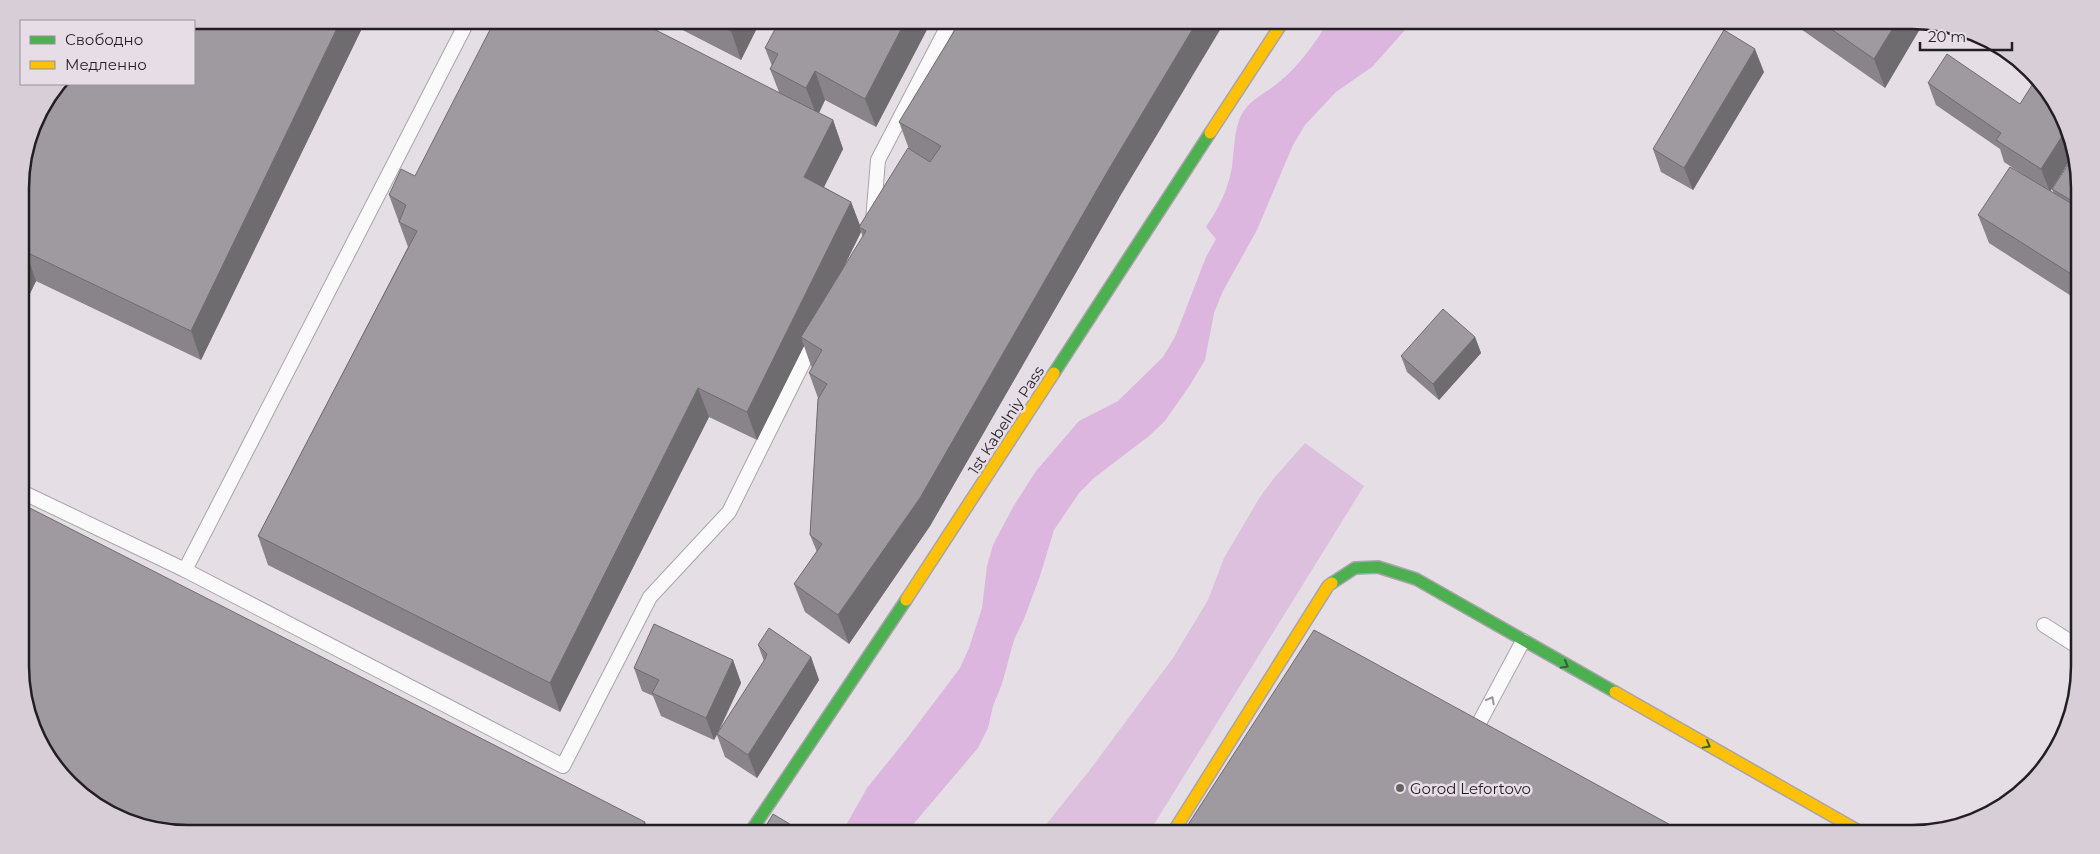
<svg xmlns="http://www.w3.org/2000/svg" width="2100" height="854" font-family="Montserrat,sans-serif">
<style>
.green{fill:#dcc0de}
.forest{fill:#dcb6df}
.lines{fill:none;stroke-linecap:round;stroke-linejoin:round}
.lane-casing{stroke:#a8a4a9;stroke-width:16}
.fast-casing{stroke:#a8a4a9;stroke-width:14}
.slow-casing{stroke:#a8a4a9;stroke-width:14}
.lane{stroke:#fbfafb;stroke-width:14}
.fast{stroke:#4caf50;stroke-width:11}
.slow{stroke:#ffc107;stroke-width:11}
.wall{fill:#898489;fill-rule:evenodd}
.shaded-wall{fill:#6f6c6f}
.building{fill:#9f9a9f;stroke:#6f6c6f}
.oneway{stroke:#356037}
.oneway2{stroke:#999799}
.poi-dot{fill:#666266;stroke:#e7dde7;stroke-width:2}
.labels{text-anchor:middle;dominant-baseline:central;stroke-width:5;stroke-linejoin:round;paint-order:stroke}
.street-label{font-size:15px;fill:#221f22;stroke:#e7dde7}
.poi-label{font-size:15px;fill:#221f22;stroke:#e7dde7;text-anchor:start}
.rim{fill:none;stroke:#221f22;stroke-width:2.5}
</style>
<rect width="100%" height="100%" fill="#e5dfe5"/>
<!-- green -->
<g class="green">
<path d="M1305 443 1364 486 1148 834H1041L1048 822 1089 771 1173 658 1208 600 1224 558 1260 497 1274 478Z"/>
<path d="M2073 708 2071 720 2045 768 2014 799Z"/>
</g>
<!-- forest -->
<path class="forest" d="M1329 20H1414L1372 67 1336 92 1305 125 1293 145 1257 230 1223 291 1214 313 1205 360 1190 385 1165 421 1149 436 1094 478 1079 493 1054 530 1040 576 1024 619 1014 640 1002 684 993 706 988 728 978 748 905 834H841L867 788 908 737 960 668 969 648 982 608 987 566 993 545 1013 507 1036 471 1079 421 1118 401 1163 357 1175 337 1206 257 1216 239 1206 227C1219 208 1228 189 1232 167 1235 148 1233 124 1246 108 1254 98 1269 91 1279 82 1299 66 1316 42 1329 20Z"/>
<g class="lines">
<defs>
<g id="lane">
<path d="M873 221 878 160 951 20"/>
<path d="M22 492 185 570 468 20"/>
<path d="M185 570 563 766 650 597 729 512 815 339"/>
<path d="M2044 625 2080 648"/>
<path d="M1471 738 1523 641"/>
</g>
<g id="fast">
<path d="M1054 373 1210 133"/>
<path d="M1332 583 1355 568 1378 567 1416 579 1615 692"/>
<path d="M749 834 906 600"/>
</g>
<g id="slow">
<path d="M1210 133 1284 20"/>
<path d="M906 600 1054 373"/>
<path d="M1615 692 1864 834"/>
<path d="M1172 834 1328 586 1332 583"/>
</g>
</defs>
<!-- lane casing -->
<use href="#lane" class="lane-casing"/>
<!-- fast casing -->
<use href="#fast" class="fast-casing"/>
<!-- slow casing -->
<use href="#slow" class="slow-casing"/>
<!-- lane -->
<use href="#lane" class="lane"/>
<!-- fast -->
<use href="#fast" class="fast"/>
<!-- slow -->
<use href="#slow" class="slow"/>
</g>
<!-- wall -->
<g class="wall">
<path d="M188 20H366L201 360 36 281 21 312 20 177Z"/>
<path d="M665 20H761L741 60 665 21Z"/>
<path d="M932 20 876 127 825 100 819 113 833 120 843 149 824 187 851 202 860 226 909 149 899 122 1119 198 930 526 849 644 805 612 794 584 817 552 810 535 818 398 809 373 812 367 811 366 804 346 757 440 709 417 560 712 268 565 258 536 408 247 389 195 415 176 779 92 770 69 772 66 765 48ZM861 232 863 237 841 273Z"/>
<path d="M1788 20H1912L1924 22 1885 88Z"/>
<path d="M1764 72 1693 190 1661 172 1653 149Z"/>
<path d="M1928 83 2020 104 2067 123 2075 152 2050 191 2054 194 2052 189 2079 166V301L1989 243 1978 215 2031 180 2004 162 2000 149 1936 105Z"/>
<path d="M1475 337 1481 353 1439 400 1407 372 1401 356Z"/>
<path d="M758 645 811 657 819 680 757 778 725 757 717 735 714 740 661 716 653 696 642 691 634 668 733 660 741 683 719 731 764 661Z"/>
</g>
<!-- shaded-wall -->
<g class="shaded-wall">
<path d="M341 20H366L201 360 191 331Z"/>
<path d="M736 20H761L741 60 731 31Z"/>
<path d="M906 20H932L876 127 865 99Z"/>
<path d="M1198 20H1226L1119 198 930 526 849 644 838 615Z"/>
<path d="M1898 20H1912L1924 22 1885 88 1874 59Z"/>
<path d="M1755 49 1764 72 1693 190 1684 168Z"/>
<path d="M815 71 825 100 817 117 806 88Z"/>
<path d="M833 120 843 149 815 205 804 177Z"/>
<path d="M2068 127 2075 152 2050 192 2041 169Z"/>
<path d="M851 202 861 228 859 227 861 232 807 341 801 337 804 346 757 440 747 412Z"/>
<path d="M26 252 36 281 21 312V263Z"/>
<path d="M1475 337 1481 353 1439 400 1433 384Z"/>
<path d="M698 388 709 417 560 712 550 683Z"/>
<path d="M811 657 819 680 757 778 748 755Z"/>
<path d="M733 660 741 683 714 740 706 718Z"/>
<path d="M645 822 649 834H639Z"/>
<path d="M798 829 800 834H795Z"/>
</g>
<!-- building -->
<g class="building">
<path d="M188 20H341L191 331 26 252 21 263 20 177 37 114 60 84H194V21H182Z"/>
<path d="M495 20H636L833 120 804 177 851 202 747 412 698 388 550 683 258 536 417 231 399 222 406 205 389 195 401 169 415 176Z"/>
<path d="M709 20H736L731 31Z"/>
<path d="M780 20H906L865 99 815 71 806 88 770 69 778 54 765 48Z"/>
<path d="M961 20H1198L1109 169 920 498 838 615 794 584 822 544 810 535 818 399 827 384 809 373 822 350 801 337 866 231 859 227 908 148 930 162 941 146 899 122Z"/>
<path d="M1818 20H1898L1874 59Z"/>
<path d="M1724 30 1755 49 1684 168 1653 149Z"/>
<path d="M1947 54 2020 104 2034 82 2046 90 2067 123 2068 127 2041 169 1996 140 2001 133 1928 83Z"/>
<path d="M2075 154 2079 166V205L2052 189Z"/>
<path d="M2010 167 2079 208V279L1978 215Z"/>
<path d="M1443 309 1475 337 1433 384 1401 356Z"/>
<path d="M22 504 645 822 639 834H188L134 825 62 777 23 698Z"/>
<path d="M654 624 733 660 706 718 652 693 659 680 634 668Z"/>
<path d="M769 628 811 657 748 755 717 734 765 659 767 654 758 645Z"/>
<path d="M1314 630 1687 834H1182Z"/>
<path d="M773 814 798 829 795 834H761Z"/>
</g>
<!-- one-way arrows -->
<defs><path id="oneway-chevron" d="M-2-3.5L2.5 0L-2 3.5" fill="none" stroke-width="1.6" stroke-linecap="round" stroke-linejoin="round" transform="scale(1.25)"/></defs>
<g class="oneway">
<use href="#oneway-chevron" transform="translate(1565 665) rotate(29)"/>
<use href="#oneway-chevron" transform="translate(1707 745) rotate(29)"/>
</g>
<use class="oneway2" href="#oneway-chevron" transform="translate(1491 700) rotate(-62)"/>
<!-- markers -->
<circle class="poi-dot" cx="1400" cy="788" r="5"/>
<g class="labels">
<!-- street labels -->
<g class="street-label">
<text transform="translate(1006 420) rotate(-57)">1st Kabelniy Pass</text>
</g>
<!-- poi labels -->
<g class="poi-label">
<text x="1410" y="788">Gorod Lefortovo</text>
</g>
</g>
<!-- crop -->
<path d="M0 0H2100V854H0ZM188 29H1912A159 159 0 0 1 2071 188V666A159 159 0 0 1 1912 825H188A159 159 0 0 1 29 666V188A159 159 0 0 1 188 29Z" fill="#d7ced7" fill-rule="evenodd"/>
<path class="rim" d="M188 29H1912A159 159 0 0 1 2071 188V666A159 159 0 0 1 1912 825H188A159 159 0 0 1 29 666V188A159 159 0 0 1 188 29Z"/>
<!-- legend -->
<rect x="20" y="20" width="175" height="65" fill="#e7dde7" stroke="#989198"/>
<rect x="30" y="36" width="25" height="8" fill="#4caf50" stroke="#989198"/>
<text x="65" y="45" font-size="15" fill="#221f22">Свободно</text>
<rect x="30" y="61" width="25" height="8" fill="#ffc107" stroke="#989198"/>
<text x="65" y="70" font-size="15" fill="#221f22">Медленно</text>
<!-- scale -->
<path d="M1920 42v8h92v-8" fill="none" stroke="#221f22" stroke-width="2.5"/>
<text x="1928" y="42" font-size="15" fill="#221f22" stroke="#e7dde7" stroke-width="4" paint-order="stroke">20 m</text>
</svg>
